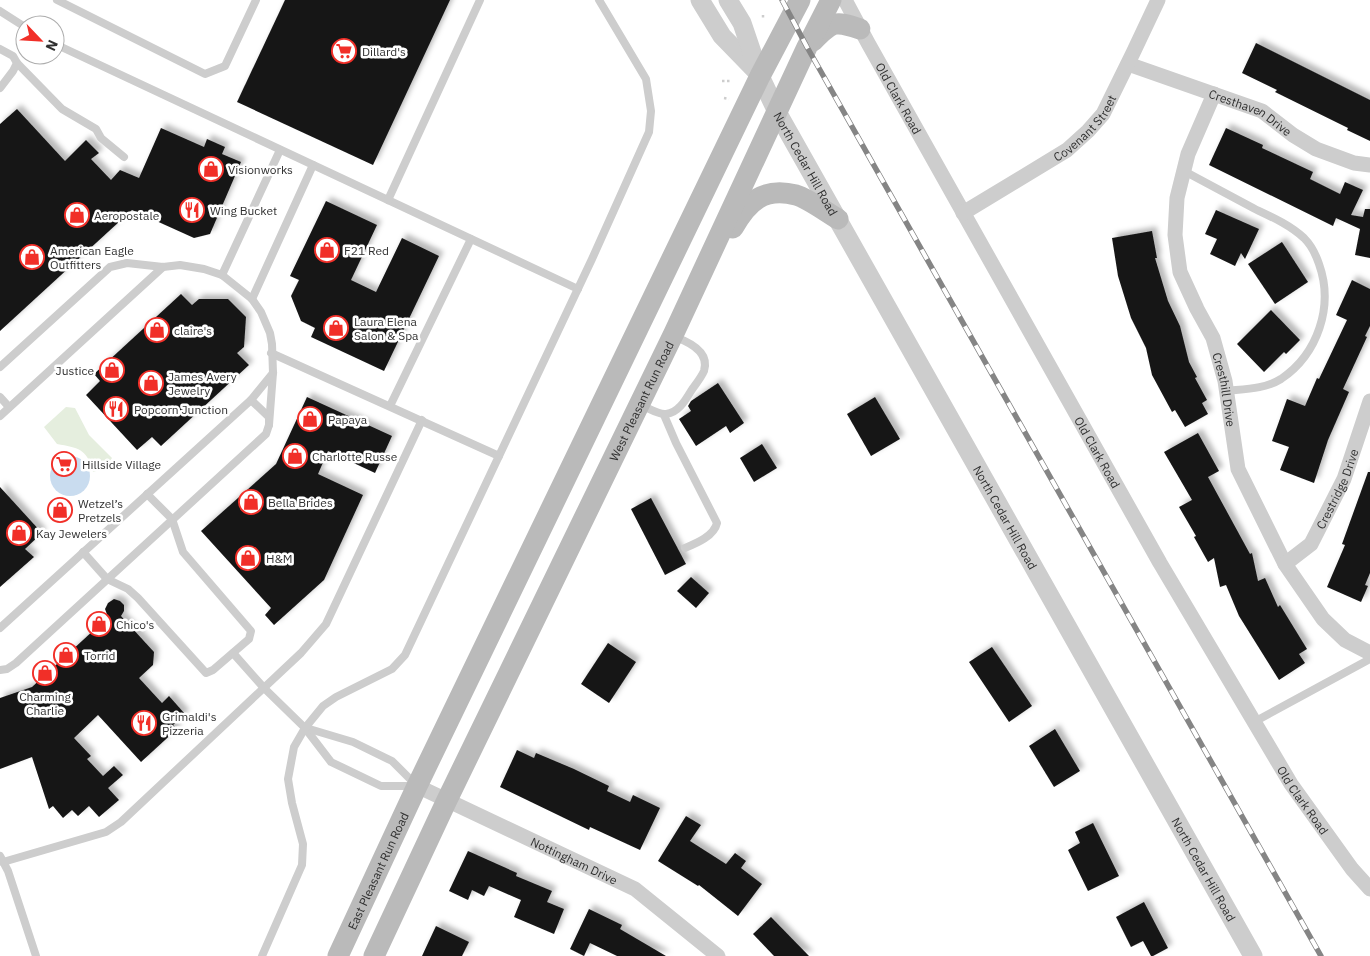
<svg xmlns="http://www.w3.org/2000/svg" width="1370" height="956" font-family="'IBM Plex Sans',sans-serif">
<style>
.green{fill:#e5eede}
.water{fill:#c9dcef}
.building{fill:#171717;filter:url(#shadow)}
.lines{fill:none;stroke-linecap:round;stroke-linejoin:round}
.path{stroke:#cdcdcd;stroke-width:2.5;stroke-dasharray:2.5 2.5;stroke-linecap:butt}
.service{stroke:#cdcdcd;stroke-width:8}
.minor{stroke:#cdcdcd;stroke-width:15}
.tertiary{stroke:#cdcdcd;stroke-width:19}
.secondary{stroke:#bababa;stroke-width:21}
.rail-casing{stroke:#858585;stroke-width:5.5}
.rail{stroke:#fff;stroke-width:4;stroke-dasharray:11;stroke-linecap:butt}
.labels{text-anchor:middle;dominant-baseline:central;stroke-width:5;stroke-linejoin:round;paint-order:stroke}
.poi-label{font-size:12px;fill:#303030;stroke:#fff;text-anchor:start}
.street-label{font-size:12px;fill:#303030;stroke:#fff}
</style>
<defs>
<filter id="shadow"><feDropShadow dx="4.5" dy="-4.5" stdDeviation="2.5" flood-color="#0004"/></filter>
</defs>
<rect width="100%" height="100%" fill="#fff"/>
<!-- green -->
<path class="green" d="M66 407 75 408 89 435 112 458 104 469 93 472C87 448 78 448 57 444L44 427Z"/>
<!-- water -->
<circle class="water" cx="70" cy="476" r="20"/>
<!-- building -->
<g class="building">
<path d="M285 0H450L373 165 237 102Z"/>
<path d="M1256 43 1370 100V141L1347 130 1348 128 1275 92 1277 90 1242 73Z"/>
<path d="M17 109 65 161 86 140 99 153 91 159 111 180 120 170 139 178 161 128 204 147 207 139 225 147 222 154 241 162 210 234 194 238 132 210 0 331V124Z"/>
<path d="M1226 128 1263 145 1262 148 1313 172 1310 179 1340 194 1345 182 1363 190 1351 215 1363 217 1365 209H1370V258L1355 255 1360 229 1336 218 1333 226 1209 165Z"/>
<path d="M326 201 377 225 351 280 376 292 402 238 439 256 384 371 311 337 315 328 301 321 291 296 299 280 290 276Z"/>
<path d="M1216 210 1259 229 1245 259 1241 253 1235 266 1210 254 1217 239 1205 234Z"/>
<path d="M1152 231 1157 258H1155L1168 301 1180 326 1189 362 1197 377 1195 378 1207 400 1202 403 1208 414 1185 427 1175 410 1172 412 1152 375 1146 348 1131 318 1118 276 1112 238Z"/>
<path d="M1282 242 1308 282 1275 304 1248 264Z"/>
<path d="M1352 280 1370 289V326L1365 336 1367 337 1343 389 1349 392 1328 440 1314 483 1280 470 1289 447 1272 441 1287 399 1305 406 1317 378 1319 379 1347 320 1336 315Z"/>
<path d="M181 294 192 305 199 299H228L246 317 244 347 237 353 249 365 161 446 152 437 137 450 86 395 100 381 94 374Z"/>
<path d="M1271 310 1300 340 1286 354 1284 352 1264 372 1237 344Z"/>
<path d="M718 383 744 423 730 433 726 426 696 446 679 419 691 411 688 406 691 401Z"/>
<path d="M307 397 392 436 375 473 328 451 318 474 363 495 324 580 274 625 265 615 271 608 201 531 276 464Z"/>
<path d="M875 397 900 439 871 456 847 414Z"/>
<path d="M1198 433 1219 471 1208 477 1250 554 1252 553 1258 581 1265 578 1278 607 1280 605 1307 649 1299 654 1305 663 1279 680 1239 616 1226 585 1220 587 1214 558 1208 562 1194 537 1196 536 1179 507 1192 500 1164 452Z"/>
<path d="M762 444 777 468 754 482 740 458Z"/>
<path d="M1368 472H1370V573L1365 585 1368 586 1361 602 1327 587 1345 545 1342 544Z"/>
<path d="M0 487 42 533 25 549 34 557 0 587Z"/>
<path d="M651 498 686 564 665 575 631 509Z"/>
<path d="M691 577 709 593 696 608 677 591Z"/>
<path d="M114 599 120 601 124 605V611L121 616 154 652 153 665 139 678 162 703 169 696 185 714 173 725 177 729 141 762 98 715 74 738 91 756 87 759 103 776 114 766 123 775 108 788 119 800 99 817 89 806 78 816 72 810 63 818 53 806 49 809 32 757 0 769V698L32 687 108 617 105 609 108 603Z"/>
<path d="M608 643 636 662 609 703 581 684Z"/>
<path d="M992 647 1032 706 1009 722 969 662Z"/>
<path d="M1055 729 1080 771 1054 787 1029 746Z"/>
<path d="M517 750 534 758 536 753 574 769 609 786 607 791 630 802 633 795 660 808 640 850 590 827 589 830 500 787Z"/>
<path d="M686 816 701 825 690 841 726 864 735 853 746 861 741 868 762 884 738 916 699 885 698 886 658 861Z"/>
<path d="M1093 823 1119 876 1088 891 1068 850 1080 843 1075 832Z"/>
<path d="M468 851 517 873 516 876 552 891 547 902 564 909 554 934 514 917 521 900 489 886 484 896 472 890 468 900 449 891Z"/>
<path d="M1144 902 1168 948 1153 956H1151L1143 941 1131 947 1116 917Z"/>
<path d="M589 909 622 925 620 929 666 956H617L590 943 584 956 570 949Z"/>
<path d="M771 917 809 956H774L753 934Z"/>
<path d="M436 926 469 942 462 956H422Z"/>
</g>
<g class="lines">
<!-- path -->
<g class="path">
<path d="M763 15V19"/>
<path d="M722 81H730"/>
<path d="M724 98 729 99"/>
</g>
<!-- service -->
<g class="service">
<path d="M57 0 205 74 225 66 256 0"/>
<path d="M0 11 25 27"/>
<path d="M55 44 578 289"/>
<path d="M0 49 13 56 17 63 13 71 0 88"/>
<path d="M17 63 62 109 96 129 101 138 124 157"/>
<path d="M1184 171C1208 184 1231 196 1255 209 1272 217 1290 225 1304 238 1311 245 1316 255 1319 264 1334 306 1318 354 1281 379 1265 389 1244 389 1226 391"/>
<path d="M388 200 480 0"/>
<path d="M222 275 280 150"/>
<path d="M252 299 313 165"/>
<path d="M271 353 499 456"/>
<path d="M0 367 110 267 127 263 163 267 180 265 204 269 222 275 252 299 261 312 270 333 272 344 273 373 269 425"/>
<path d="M0 397 9 407"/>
<path d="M640 405C647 407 658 415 666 414 678 413 685 401 691 391 695 385 701 378 704 371 710 352 689 342 675 337"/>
<path d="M390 406 471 239"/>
<path d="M664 415 676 443 717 523C714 536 697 543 685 548"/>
<path d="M0 416 163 267"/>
<path d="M83 552 107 579 128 589 138 598 206 673 213 670 249 639 251 631 183 552 172 519 147 494"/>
<path d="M0 628 251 400 273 373"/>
<path d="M233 653 264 688 305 728 331 762 381 786H415"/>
<path d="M0 670 7 669 16 663 266 434 269 425V417L251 400"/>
<path d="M1254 722 1370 659"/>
<path d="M306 728 353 742 392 761 416 785"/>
<path d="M0 856 8 871 36 956"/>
<path d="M3 862 106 832 121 822 301 653 326 624 422 420"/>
<path d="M262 956 302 865 303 844 292 803 288 779 294 747 305 728 323 706 336 697 392 669 405 655 592 259 649 132 651 111 646 79 599 0"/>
</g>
<!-- minor -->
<g class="minor">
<path id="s1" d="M845 0 868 43 1160 563 1291 784 1352 869 1370 889"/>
<path id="s2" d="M1128 64 1262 111 1293 135 1316 149 1354 163 1370 165"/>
<path id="s3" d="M1214 94 1188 154 1177 198 1175 235 1180 272 1197 309 1213 338 1225 381 1238 469 1285 564 1323 619 1345 640 1370 653"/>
<path id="s4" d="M963 213 1067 150 1088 131 1103 114 1133 53 1158 0"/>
<path id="s5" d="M1285 564 1311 544 1344 479 1370 401"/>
<path id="s6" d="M417 786 635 889 718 956"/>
</g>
<!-- tertiary -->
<g class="tertiary">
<path d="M700 0 722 36 756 71"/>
<path id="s7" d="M728 0 742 23 760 76 777 112 1253 956"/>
</g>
<!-- secondary -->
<g class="secondary">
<path d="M813 41C832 22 834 20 860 29"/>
<path d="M733 228C748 201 764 187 796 195 809 199 826 212 838 219"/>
<path id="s8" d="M338 956 417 786 760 76 800 0"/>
<path id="s9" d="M374 956 447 800 674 333 807 47 831 0"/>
</g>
<defs>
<path id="rail" d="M782 0 807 47 1321 956"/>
</defs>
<!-- rail casing -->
<use href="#rail" class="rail-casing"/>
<!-- rail -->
<use href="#rail" class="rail"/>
</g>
<!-- icons -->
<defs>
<symbol id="supermarket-ring" viewBox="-11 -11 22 22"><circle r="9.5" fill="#fff" stroke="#f12f28" stroke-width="1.5"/><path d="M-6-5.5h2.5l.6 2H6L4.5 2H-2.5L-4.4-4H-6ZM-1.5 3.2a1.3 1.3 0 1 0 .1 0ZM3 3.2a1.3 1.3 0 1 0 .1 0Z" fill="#f12f28"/></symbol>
<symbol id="shop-ring" viewBox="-11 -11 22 22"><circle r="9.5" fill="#fff" stroke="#f12f28" stroke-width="1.5"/><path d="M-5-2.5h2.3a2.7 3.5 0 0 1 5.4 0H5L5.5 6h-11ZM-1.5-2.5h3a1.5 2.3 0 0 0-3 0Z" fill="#f12f28"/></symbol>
<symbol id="restaurant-ring" viewBox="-11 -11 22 22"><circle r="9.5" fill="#fff" stroke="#f12f28" stroke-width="1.5"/><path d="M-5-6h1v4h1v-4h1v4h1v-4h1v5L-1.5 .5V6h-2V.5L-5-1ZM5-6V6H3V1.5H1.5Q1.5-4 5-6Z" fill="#f12f28"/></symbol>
</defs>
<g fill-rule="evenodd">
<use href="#supermarket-ring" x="330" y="37" width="28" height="28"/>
<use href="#shop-ring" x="197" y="155" width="28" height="28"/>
<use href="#restaurant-ring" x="178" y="196" width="28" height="28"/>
<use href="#shop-ring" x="63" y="201" width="28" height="28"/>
<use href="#shop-ring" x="313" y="236" width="28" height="28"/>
<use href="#shop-ring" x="18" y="243" width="28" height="28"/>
<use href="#shop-ring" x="322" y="314" width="28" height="28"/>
<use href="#shop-ring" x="143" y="316" width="28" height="28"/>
<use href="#shop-ring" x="98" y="356" width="28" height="28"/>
<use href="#shop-ring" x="137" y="369" width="28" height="28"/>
<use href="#restaurant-ring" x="102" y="395" width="28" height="28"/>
<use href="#shop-ring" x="296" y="405" width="28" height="28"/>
<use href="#shop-ring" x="281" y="442" width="28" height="28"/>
<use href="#supermarket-ring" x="50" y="450" width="28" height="28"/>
<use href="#shop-ring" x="237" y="488" width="28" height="28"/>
<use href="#shop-ring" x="46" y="496" width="28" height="28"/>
<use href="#shop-ring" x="5" y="519" width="28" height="28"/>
<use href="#shop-ring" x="234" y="544" width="28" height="28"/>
<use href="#shop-ring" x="85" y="610" width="28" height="28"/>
<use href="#shop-ring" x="52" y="641" width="28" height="28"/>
<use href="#shop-ring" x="31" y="659" width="28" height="28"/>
<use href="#restaurant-ring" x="130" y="709" width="28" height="28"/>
</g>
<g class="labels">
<!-- poi labels -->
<g class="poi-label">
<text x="362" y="51">Dillard's</text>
<text x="228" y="169">Visionworks</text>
<text x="210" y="210">Wing Bucket</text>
<text x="94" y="215">Aeropostale</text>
<text x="50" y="250">American Eagle<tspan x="50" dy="14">Outfitters</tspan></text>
<text x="344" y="250">F21 Red</text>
<text x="354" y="321">Laura Elena<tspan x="354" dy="14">Salon &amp; Spa</tspan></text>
<text x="174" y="330">claire's</text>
<text x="94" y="370" text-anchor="end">Justice</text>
<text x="168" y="376">James Avery<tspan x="168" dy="14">Jewelry</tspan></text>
<text x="134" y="409">Popcorn Junction</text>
<text x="328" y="419">Papaya</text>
<text x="312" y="456">Charlotte Russe</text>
<text x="82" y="464">Hillside Village</text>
<text x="268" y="502">Bella Brides</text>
<text x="78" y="503">Wetzel’s<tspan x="78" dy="14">Pretzels</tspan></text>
<text x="36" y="533">Kay Jewelers</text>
<text x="266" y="558">H&amp;M</text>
<text x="116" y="624">Chico's</text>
<text x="84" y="655">Torrid</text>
<text x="45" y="696" text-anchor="middle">Charming<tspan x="45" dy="14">Charlie</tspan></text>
<text x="162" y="716">Grimaldi's<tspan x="162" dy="14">Pizzeria</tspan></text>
</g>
<!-- street labels -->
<g class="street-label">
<text stroke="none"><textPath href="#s1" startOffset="112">Old Clark Road</textPath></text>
<text stroke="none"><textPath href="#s2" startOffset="132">Cresthaven Drive</textPath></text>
<text stroke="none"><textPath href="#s4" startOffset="150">Covenant Street</textPath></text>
<text stroke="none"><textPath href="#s7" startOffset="182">North Cedar Hill Road</textPath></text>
<text stroke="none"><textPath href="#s3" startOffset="312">Cresthill Drive</textPath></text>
<text stroke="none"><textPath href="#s9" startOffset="616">West Pleasant Run Road</textPath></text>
<text stroke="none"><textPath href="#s1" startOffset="518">Old Clark Road</textPath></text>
<text stroke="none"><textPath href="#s5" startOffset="94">Crestridge Drive</textPath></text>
<text stroke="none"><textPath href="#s7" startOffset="588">North Cedar Hill Road</textPath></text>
<text stroke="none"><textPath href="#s1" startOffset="922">Old Clark Road</textPath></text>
<text stroke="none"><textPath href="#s6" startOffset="174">Nottingham Drive</textPath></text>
<text stroke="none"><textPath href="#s7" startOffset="992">North Cedar Hill Road</textPath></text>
<text stroke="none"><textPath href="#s8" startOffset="94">East Pleasant Run Road</textPath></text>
</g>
</g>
<!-- north arrow -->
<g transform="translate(40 40) rotate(115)"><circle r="24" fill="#ffffff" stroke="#acacac"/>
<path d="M0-4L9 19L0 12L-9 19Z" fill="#f12f28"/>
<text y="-8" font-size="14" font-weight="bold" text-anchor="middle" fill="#303030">N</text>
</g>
</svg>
